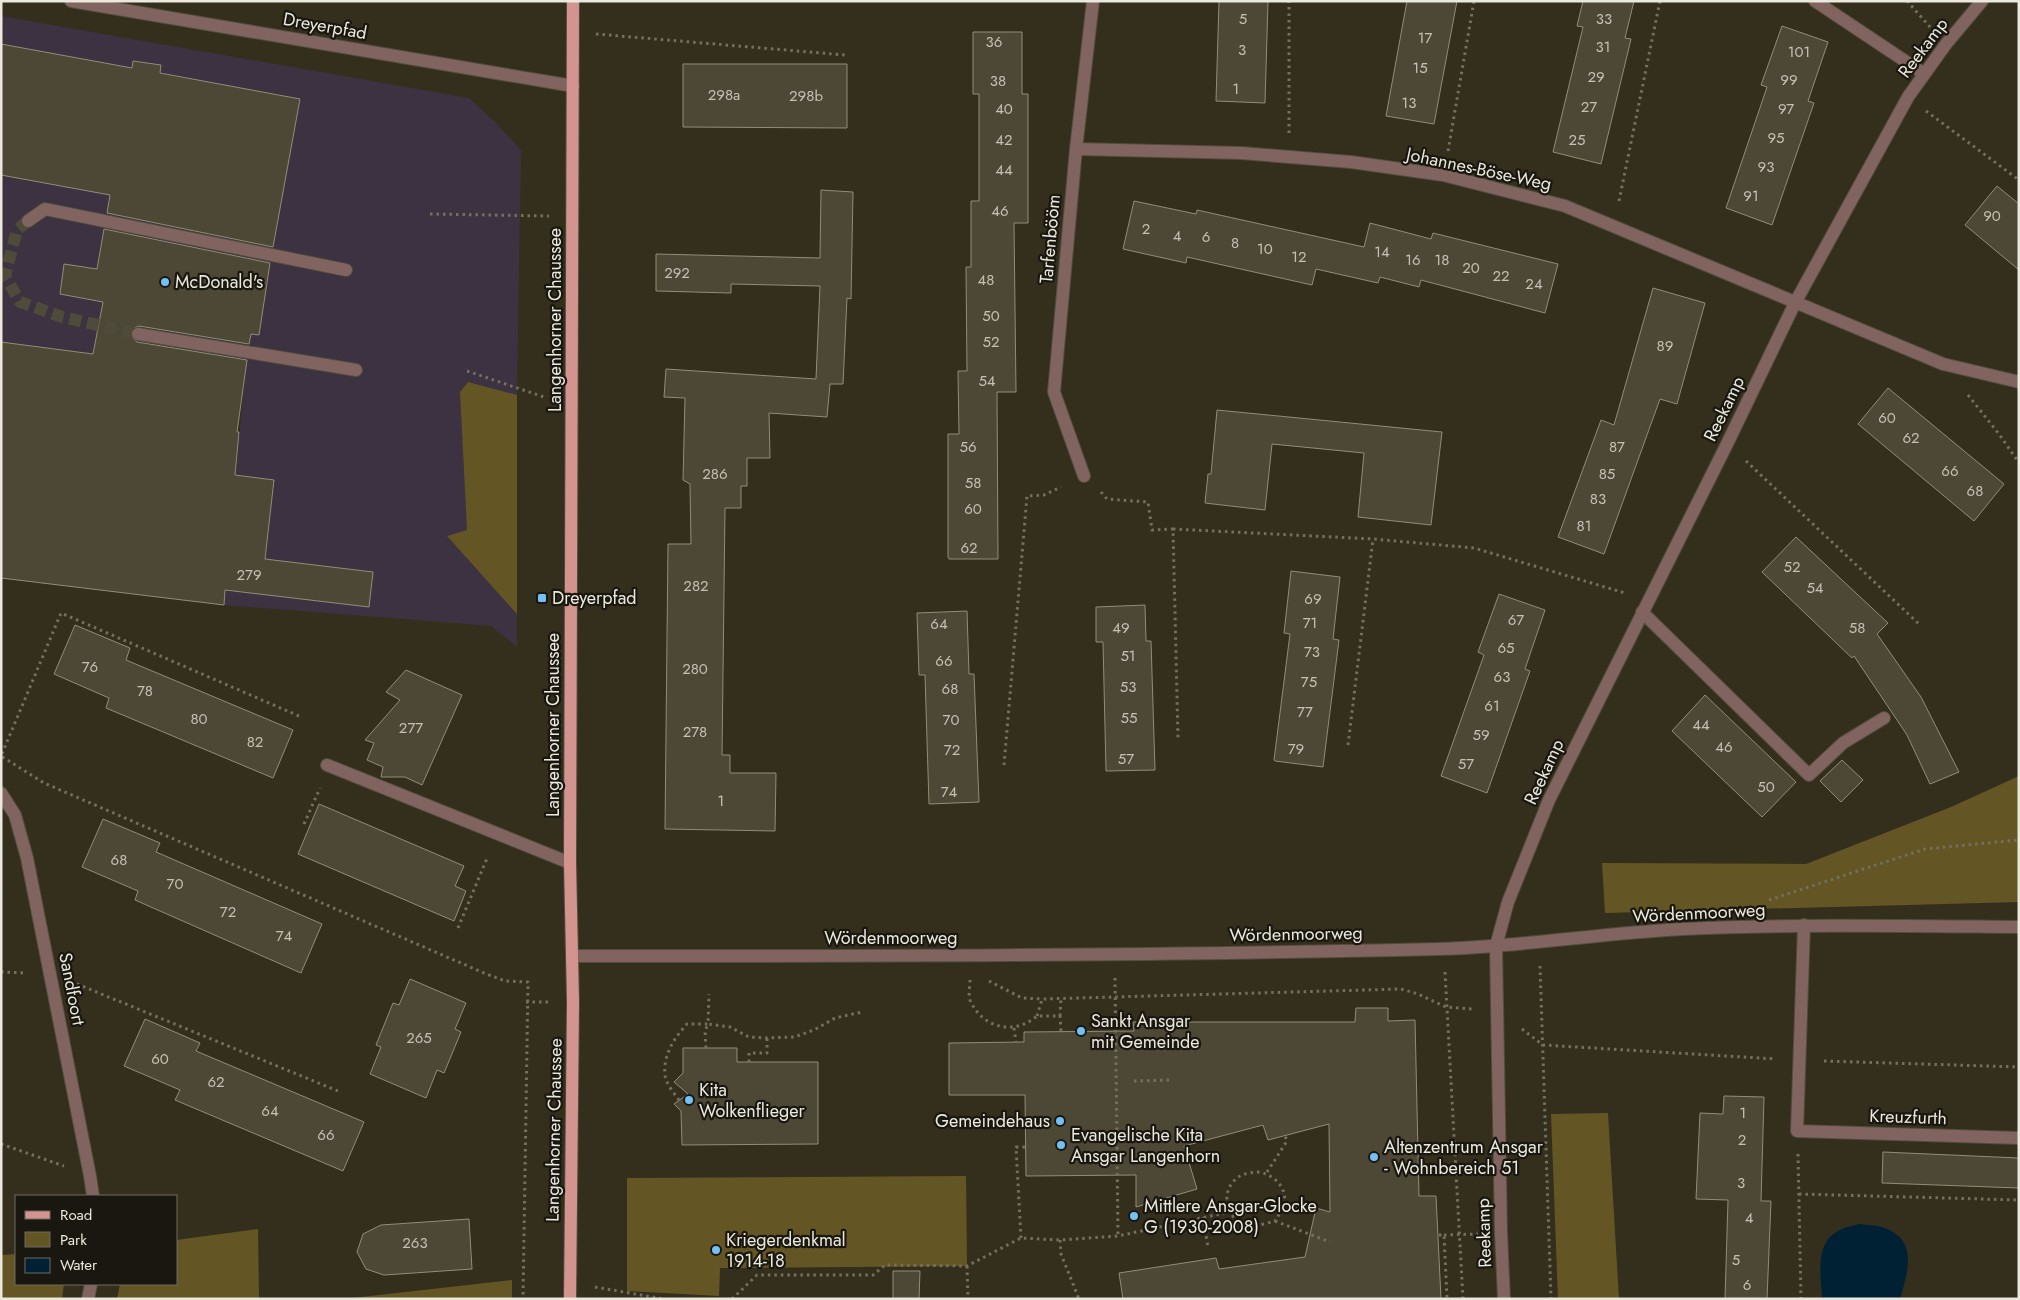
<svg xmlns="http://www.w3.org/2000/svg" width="2020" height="1300" font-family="Jost,sans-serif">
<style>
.commercial{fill:#3c3242}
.green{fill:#635524}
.water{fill:#002134}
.building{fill:#4d4836;stroke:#928c77}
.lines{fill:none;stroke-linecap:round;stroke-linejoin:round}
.minor-tunnel{stroke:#4f4b3a;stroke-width:12;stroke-dasharray:12 6;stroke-linecap:butt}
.minor-casing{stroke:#514d3c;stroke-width:14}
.major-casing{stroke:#514d3c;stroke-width:14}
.path{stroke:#747060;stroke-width:3;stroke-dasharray:2.5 4;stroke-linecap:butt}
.minor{stroke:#816360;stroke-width:12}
.major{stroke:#d39490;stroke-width:12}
.poi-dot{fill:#74c0f6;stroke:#19170f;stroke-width:2}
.labels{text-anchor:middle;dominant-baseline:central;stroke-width:4.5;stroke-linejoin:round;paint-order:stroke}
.number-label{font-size:15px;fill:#c4c0b3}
.street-label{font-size:18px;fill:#ebe8dd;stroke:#19170f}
.poi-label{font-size:18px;fill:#ebe8dd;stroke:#19170f;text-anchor:start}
</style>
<rect width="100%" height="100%" fill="#342f1d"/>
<!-- commercial -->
<path class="commercial" d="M1 16 469 98 494 121 521 150 517 395V647L491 626 224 605 245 374 1 342Z"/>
<!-- green -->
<g class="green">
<path d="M468 382 517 395V614L447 536 467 530 460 392Z"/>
<path d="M2019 776V902L1605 913 1602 863 1806 864 1951 807Z"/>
<path d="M1608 1113 1619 1299H1558L1551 1114Z"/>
<path d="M966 1176 967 1266 720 1268 719 1296 627 1291V1178Z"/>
<path d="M258 1229 259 1299H117L120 1284H176V1240Z"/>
<path d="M16 1254V1284H64L62 1299H1V1255Z"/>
<path d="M512 1280V1299H343Z"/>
</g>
<!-- water -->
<path class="water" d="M1859 1224C1866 1225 1875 1225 1882 1227 1919 1239 1908 1271 1900 1299H1822C1821 1275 1814 1242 1840 1230 1845 1227 1853 1226 1859 1224Z"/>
<!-- building -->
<g class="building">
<path d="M1219 1H1268L1265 103 1216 101Z"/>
<path d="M1407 1H1457L1434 124 1386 116Z"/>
<path d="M1583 1H1634L1625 38 1631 39 1601 164 1553 152 1583 27 1577 26Z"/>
<path d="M1782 26 1828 42 1808 101 1814 103 1772 225 1726 208 1767 87 1761 85Z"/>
<path d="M973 32H1022V94H1028V223H1014L1016 392H997L998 559H949L948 557V434H959L958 371H967L966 267H971V201H979V94H973Z"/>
<path d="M1 44 132 68 133 61 161 65 160 73 300 99 273 247 107 213 110 195 1 175Z"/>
<path d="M683 64H847V128L683 127Z"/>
<path d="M1997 186 2019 204V270L1965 225Z"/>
<path d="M821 190 853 192 851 299 847 298 843 384H830L827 417 769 413 770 458H747V486H741V508H725L722 755H730V773H776L775 831 665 829 668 544H691L690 484 683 480 685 398 664 397 666 369 816 379 820 286 731 284V293L656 291V254L820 258Z"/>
<path d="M1134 201 1196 214 1197 210 1364 247 1370 223 1431 239 1433 233 1558 264 1545 313 1421 280 1419 287 1380 277 1378 283 1316 269 1312 285 1187 257 1186 263 1123 249Z"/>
<path d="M104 229 270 263 259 335 251 334 249 344 139 326 132 329 130 336 137 342 247 360 237 432H239L235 475 274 480 265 559 373 572 369 607 225 590 224 605 1 578V342L93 354 103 302 60 294 64 264 97 269Z"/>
<path d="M1653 288 1705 303 1677 404 1660 399 1604 554 1558 537 1601 420 1614 425Z"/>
<path d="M1888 388 2004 484 1974 521 1858 424Z"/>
<path d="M1217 410 1442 432 1431 525 1358 517 1364 453 1272 444 1265 510 1205 503 1208 474H1211Z"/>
<path d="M1796 537 1888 623 1877 634 1921 697 1959 772 1930 784 1907 735 1854 656 1852 658 1762 572Z"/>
<path d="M1291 571 1340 577 1333 639 1339 640 1323 767 1275 761 1274 760 1290 634 1284 633Z"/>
<path d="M1499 594 1545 610 1525 669 1530 671 1487 793 1441 776 1484 655 1478 652Z"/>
<path d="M1145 605 1146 641H1151L1155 770 1106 771 1103 642H1096V607Z"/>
<path d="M967 611 969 674H974L979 802 929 804 925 675H919L917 613Z"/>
<path d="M75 625 130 648 126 660 293 730 273 778 106 708 109 698 54 674Z"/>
<path d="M406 670 462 695 422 785 405 777H381L383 767 367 760 374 743 365 740 400 700 386 692Z"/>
<path d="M1705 695 1796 782 1762 817 1672 731Z"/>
<path d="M1842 760 1863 780 1841 802 1820 781Z"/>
<path d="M319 804 464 866 455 886 466 891 454 921 298 854Z"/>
<path d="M103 819 160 843 156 852 322 924 301 973 135 900 138 891 82 867Z"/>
<path d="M410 979 466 1003 455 1029 461 1032 444 1073 437 1070 426 1098 370 1074 381 1047 376 1045 393 1003 399 1005Z"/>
<path d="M1356 1008H1388V1021L1415 1020 1419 1196H1436L1441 1299H1123L1119 1273 1216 1258 1219 1269 1305 1257 1316 1208 1330 1212 1329 1124 1268 1140 1263 1125 1184 1146 1197 1189 1136 1207V1175L1026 1176 1025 1095H949V1043L1024 1042V1032L1134 1031 1133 1022H1355Z"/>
<path d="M145 1019 200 1043 196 1051 364 1122 343 1171 175 1100 180 1090 124 1066Z"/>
<path d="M683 1048H737V1062H818V1144L682 1145 681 1111 674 1104 688 1094 674 1082 683 1073Z"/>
<path d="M1724 1096 1764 1097 1761 1201H1771L1767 1299H1725L1728 1200 1696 1199 1700 1113 1723 1114Z"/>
<path d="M1883 1152 2019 1158V1188L1882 1183Z"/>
<path d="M469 1219 472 1269 384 1275 366 1269 357 1252 363 1234 381 1225Z"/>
<path d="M893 1271H920L919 1299H893Z"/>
</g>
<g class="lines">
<!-- minor-tunnel -->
<path class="minor-tunnel" d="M28 221 17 230 5 276 20 302 62 317 138 334"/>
<defs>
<g id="minor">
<path d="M71 1 573 86"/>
<path d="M1815 1 1923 73"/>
<path d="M1076 149 1241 153 1351 162 1443 175 1565 206 1943 364 2019 382"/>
<path d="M28 221 45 209 346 270"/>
<path d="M138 334 356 370"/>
<path d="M1084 476 1054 392 1076 149 1093 1"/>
<path d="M1642 612 1809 775 1843 743 1884 718"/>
<path d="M327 765 570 863"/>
<path d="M1 793 15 815 27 858 90 1176 93 1196"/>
<path d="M1804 925 1797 1131 2019 1138"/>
<path d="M572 956C861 956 1149 956 1438 949 1520 947 1602 933 1684 929 1796 924 1907 926 2019 927"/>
<path d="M88 1299 91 1284"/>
<path d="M1504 1299 1501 1233 1496 946 1508 902 1549 800 1727 444 1795 303 1908 97 1946 44 1982 1"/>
</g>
<path id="major" d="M570 1299 573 1002 570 863 573 1"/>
</defs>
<!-- minor casing -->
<use href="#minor" class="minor-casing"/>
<!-- major casing -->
<use href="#major" class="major-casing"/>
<!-- path -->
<g class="path">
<path d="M1907 1 1930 27"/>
<path d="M596 34 845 55"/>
<path d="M1926 111 2019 180"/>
<path d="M1289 133V1"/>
<path d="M1448 151 1474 1"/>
<path d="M1619 201 1660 1"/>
<path d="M430 214 549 216"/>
<path d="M467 371 547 398"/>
<path d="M1968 395 1999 434 2019 463"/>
<path d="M1746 461 1919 624"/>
<path d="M1101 492 1107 499 1148 502 1152 530 1173 529 1178 738"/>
<path d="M1173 529 1373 539 1474 548 1625 593"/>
<path d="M299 716 61 613 1 756 44 783 484 973 505 981 528 982 523 1299"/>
<path d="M1348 745 1373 539"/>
<path d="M1004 765 1027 496 1044 495 1061 487"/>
<path d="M304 824 320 788"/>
<path d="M1769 900 1925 849 2019 840"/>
<path d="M458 928 488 856"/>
<path d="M1540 966 1551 1299"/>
<path d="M1 972 26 973"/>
<path d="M1445 972 1463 1299"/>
<path d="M1115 978 1118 1236"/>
<path d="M970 980C970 986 968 994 970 1000 982 1028 1014 1036 1037 1016H1060L1061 1031"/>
<path d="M989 981 1022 998 1042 999"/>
<path d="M77 984 338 1091"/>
<path d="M526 1002H550"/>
<path d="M1037 1016 1042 999 1401 989 1418 994 1446 1007 1473 1009"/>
<path d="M1060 1016 1061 998"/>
<path d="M1014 1028 1016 1042"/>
<path d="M1522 1029 1543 1045 1776 1059"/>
<path d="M706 1048 705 1031 708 1024 730 1027 749 1037 767 1038 794 1037 814 1030 835 1018 862 1012"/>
<path d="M1824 1061 2019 1067"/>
<path d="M749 1062V1053H767V1038"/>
<path d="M1134 1081 1170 1080"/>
<path d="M679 1100C674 1093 666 1084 665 1075 663 1055 674 1038 687 1024H708L709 994"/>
<path d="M1 1144 64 1166"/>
<path d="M1798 1154 1801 1299"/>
<path d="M1257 1172C1272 1173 1288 1187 1284 1204 1283 1209 1278 1216 1275 1221 1267 1223 1256 1227 1248 1225 1229 1222 1220 1197 1233 1182 1239 1174 1248 1173 1257 1172Z"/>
<path d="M1267 1172 1287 1141 1285 1136"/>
<path d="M1799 1194 2019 1200"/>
<path d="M1284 1204 1315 1212"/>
<path d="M1203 1217 1208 1247"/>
<path d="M1275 1221 1330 1242"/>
<path d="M1439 1235H1444L1447 1299"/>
<path d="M1444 1235 1478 1234"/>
<path d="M1021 1238 1016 1147H1026"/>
<path d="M1060 1240 1061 1254 1079 1299"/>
<path d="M967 1266 968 1299"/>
<path d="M595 1287 664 1299"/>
<path d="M732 1299 757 1275H873L885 1265 967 1266 1021 1238 1060 1240 1118 1236 1229 1212"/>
</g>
<!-- minor -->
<use href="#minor" class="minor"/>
<!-- major -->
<use href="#major" class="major"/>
</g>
<!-- markers -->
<g class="poi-dot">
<circle cx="165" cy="282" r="5"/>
<rect x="537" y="593" width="10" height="10" rx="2.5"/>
<circle cx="1081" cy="1031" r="5"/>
<circle cx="689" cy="1100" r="5"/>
<circle cx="1060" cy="1121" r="5"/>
<circle cx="1061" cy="1145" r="5"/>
<circle cx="1374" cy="1157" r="5"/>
<circle cx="1134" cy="1216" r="5"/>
<circle cx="716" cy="1250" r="5"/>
</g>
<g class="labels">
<!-- number labels -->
<g class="number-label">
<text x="1243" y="19">5</text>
<text x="1604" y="19">33</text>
<text x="1425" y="38">17</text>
<text x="994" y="42">36</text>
<text x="1603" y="47">31</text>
<text x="1242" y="50">3</text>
<text x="1799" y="52">101</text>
<text x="1420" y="68">15</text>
<text x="1596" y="77">29</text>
<text x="1789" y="80">99</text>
<text x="998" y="81">38</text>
<text x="1236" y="89">1</text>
<text x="724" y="95">298a</text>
<text x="806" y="96">298b</text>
<text x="1409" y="103">13</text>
<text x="1589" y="107">27</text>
<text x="1004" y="109">40</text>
<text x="1786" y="109">97</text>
<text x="1776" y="138">95</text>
<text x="1004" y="140">42</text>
<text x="1577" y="140">25</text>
<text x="1766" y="167">93</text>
<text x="1004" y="170">44</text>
<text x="1751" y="196">91</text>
<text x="1000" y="211">46</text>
<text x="1992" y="216">90</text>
<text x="1146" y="229">2</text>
<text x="1177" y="236">4</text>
<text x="1206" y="237">6</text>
<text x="1235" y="243">8</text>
<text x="1265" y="249">10</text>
<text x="1382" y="252">14</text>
<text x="1299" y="257">12</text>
<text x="1413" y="260">16</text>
<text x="1442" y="260">18</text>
<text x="1471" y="268">20</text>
<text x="677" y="273">292</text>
<text x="1501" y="276">22</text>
<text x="986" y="280">48</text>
<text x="1534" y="284">24</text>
<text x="991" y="316">50</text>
<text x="991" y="342">52</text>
<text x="1665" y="346">89</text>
<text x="987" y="381">54</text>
<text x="1887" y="418">60</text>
<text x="1911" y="438">62</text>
<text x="968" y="447">56</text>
<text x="1617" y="447">87</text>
<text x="1950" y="471">66</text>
<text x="715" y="474">286</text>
<text x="1607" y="474">85</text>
<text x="973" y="483">58</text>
<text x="1975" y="491">68</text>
<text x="1598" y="499">83</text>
<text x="973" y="509">60</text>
<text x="1584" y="526">81</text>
<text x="969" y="548">62</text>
<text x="1792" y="567">52</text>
<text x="249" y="575">279</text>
<text x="696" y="586">282</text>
<text x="1815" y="588">54</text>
<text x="1313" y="599">69</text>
<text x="1516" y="620">67</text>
<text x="1310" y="623">71</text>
<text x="939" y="624">64</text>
<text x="1121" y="628">49</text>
<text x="1857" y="628">58</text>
<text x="1506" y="648">65</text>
<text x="1312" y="652">73</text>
<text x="1128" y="656">51</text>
<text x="944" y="661">66</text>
<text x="90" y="667">76</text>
<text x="695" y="669">280</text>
<text x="1502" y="677">63</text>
<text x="1309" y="682">75</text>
<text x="1128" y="687">53</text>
<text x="950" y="689">68</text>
<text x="145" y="691">78</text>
<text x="1492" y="706">61</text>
<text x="1305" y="712">77</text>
<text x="1129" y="718">55</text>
<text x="199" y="719">80</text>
<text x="951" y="720">70</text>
<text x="1701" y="725">44</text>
<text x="411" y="728">277</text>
<text x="695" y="732">278</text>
<text x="1481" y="735">59</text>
<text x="255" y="742">82</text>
<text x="1724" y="747">46</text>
<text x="1296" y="749">79</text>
<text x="952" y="750">72</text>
<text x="1126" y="759">57</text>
<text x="1466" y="764">57</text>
<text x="1766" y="787">50</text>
<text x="949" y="792">74</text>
<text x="721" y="801">1</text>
<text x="119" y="860">68</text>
<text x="175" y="884">70</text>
<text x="228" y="912">72</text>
<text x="284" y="936">74</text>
<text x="419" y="1038">265</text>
<text x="160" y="1059">60</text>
<text x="216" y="1082">62</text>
<text x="270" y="1111">64</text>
<text x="1743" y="1113">1</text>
<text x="326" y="1135">66</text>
<text x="1742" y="1140">2</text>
<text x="1741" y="1183">3</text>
<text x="1749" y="1218">4</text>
<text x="415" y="1243">263</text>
<text x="1736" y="1260">5</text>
<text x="1747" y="1285">6</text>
</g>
<!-- street labels -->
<g class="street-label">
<text transform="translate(325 26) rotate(10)">Dreyerpfad</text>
<text transform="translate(1923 48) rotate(-53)">Reekamp</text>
<text transform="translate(1479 169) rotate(12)">Johannes-Böse-Weg</text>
<text transform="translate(1050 239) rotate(-85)">Tarfenbööm</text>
<text transform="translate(555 320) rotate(-90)">Langenhorner Chaussee</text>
<text transform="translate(1724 409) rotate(-64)">Reekamp</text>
<text transform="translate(553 725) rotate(-90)">Langenhorner Chaussee</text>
<text transform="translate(1544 772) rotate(-65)">Reekamp</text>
<text transform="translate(1699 913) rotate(-3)">Wördenmoorweg</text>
<text transform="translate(1296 934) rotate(-1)">Wördenmoorweg</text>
<text x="891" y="938">Wördenmoorweg</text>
<text transform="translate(72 989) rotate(79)">Sandfoort</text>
<text transform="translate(1908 1117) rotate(2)">Kreuzfurth</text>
<text transform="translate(554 1130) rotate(-89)">Langenhorner Chaussee</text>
<text transform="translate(1484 1233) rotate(-92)">Reekamp</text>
</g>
<!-- poi labels -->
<g class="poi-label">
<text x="175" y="282">McDonald's</text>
<text x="552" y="598">Dreyerpfad</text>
<text x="1091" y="1021">Sankt Ansgar<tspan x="1091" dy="21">mit Gemeinde</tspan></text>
<text x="699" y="1090">Kita<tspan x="699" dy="21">Wolkenflieger</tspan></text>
<text x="1050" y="1121" text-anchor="end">Gemeindehaus</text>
<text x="1071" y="1135">Evangelische Kita<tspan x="1071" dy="21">Ansgar Langenhorn</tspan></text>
<text x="1384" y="1147">Altenzentrum Ansgar<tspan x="1384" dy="21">- Wohnbereich 51</tspan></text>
<text x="1144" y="1206">Mittlere Ansgar-Glocke<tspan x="1144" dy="21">G (1930-2008)</tspan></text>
<text x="726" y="1240">Kriegerdenkmal<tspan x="726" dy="21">1914-18</tspan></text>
</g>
</g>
<!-- border -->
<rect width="2020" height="1300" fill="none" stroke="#ebe8dd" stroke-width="5"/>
<!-- legend -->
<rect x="15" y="1195" width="162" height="90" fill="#19170f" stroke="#6d6b61"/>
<rect x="25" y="1211" width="25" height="8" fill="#d39490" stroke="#6d6b61"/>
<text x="60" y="1220" font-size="15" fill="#ebe8dd">Road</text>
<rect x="25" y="1232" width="25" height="15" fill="#635524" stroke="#6d6b61"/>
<text x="60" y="1245" font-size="15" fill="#ebe8dd">Park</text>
<rect x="25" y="1258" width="25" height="15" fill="#002134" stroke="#6d6b61"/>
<text x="60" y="1270" font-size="15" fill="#ebe8dd">Water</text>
</svg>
